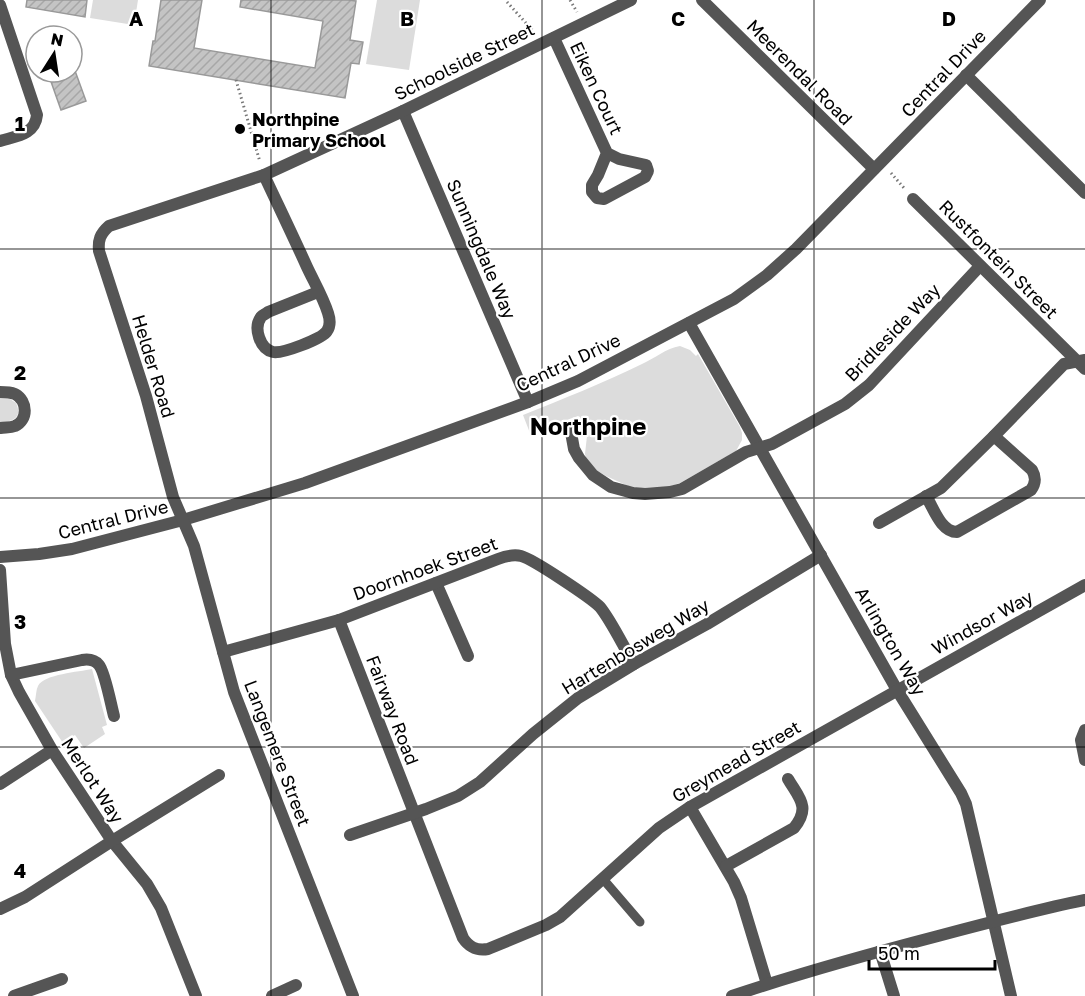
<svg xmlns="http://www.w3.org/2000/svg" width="1085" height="996" font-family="'Golos Text',sans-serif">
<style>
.green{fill:#dcdcdc}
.building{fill:url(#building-hatch);stroke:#999;stroke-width:1.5}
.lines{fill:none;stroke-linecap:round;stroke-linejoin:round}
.path{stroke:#777;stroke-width:3;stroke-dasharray:1.5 3;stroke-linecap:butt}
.service{stroke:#555;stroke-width:9}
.minor{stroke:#555;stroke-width:12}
.grid{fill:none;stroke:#000;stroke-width:1.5;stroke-opacity:0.55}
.poi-dot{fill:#000;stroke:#fff;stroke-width:2}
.labels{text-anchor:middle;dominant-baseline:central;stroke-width:4.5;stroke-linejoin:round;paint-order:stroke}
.street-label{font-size:18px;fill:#000;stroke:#fff}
.poi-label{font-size:18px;font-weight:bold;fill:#000;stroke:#fff;text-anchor:start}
.district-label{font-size:24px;font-weight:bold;fill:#000;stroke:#fff}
.grid-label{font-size:20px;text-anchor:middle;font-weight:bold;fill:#000;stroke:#fff;stroke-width:4.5;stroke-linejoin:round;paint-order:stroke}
</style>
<defs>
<pattern id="building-hatch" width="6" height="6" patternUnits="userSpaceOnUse" patternTransform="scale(1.5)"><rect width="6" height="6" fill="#c4c4c4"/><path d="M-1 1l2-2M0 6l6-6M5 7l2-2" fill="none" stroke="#a7a7a7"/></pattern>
</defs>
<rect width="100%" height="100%" fill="#fff"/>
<!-- green -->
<g class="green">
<path d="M93 0H138L134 25 90 18Z"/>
<path d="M377 0H420L409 70 366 64Z"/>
<path d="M680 346 690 350 696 356 698 354 740 427 742 433V440L736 451 680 483 668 487 641 488 628 486 606 476 596 470 586 458 585 454 587 436 580 417 578 416 530 433 523 415C563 399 603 383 642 364 654 359 666 348 680 346Z"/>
<path d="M0 398 10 399 16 403C23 418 12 422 0 422Z"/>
<path d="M92 669 107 725 102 727 105 734 84 748 75 735 63 743 35 701C36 696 36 690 38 686 44 674 79 672 92 669Z"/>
</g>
<!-- building -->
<g class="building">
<path d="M27 0H87L85 17 26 7Z"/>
<path d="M161 0H202L194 48 315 68 323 21 240 7 241 0H348L356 1 350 40 363 42 359 64 351 63 345 98 149 66 153 41H155Z"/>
<path d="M74 68 86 101 61 110 49 76 62 72H72V69Z"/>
</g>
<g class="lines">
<!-- path -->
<g class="path">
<path d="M570 0 577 12"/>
<path d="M507 2 534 32"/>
<path d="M236 80 260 162"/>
<path d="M891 173 904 188"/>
</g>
<!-- service -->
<path class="service" d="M603 879 640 922"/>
<!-- minor -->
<g class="minor">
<path d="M702 0 874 169"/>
<path d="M0 5 37 115C35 135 16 136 0 141"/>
<path d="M554 38 607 153 619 159 646 165 648 171 645 177 604 199 597 198 592 192V185L598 175 607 153"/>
<path d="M966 75 1085 193"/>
<path d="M403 111 528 402"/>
<path d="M264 175C278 205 293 236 307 267 314 282 323 297 328 313 330 319 331 325 327 331 322 339 282 354 273 352 260 349 253 328 261 317 261 316 267 313 268 312L318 292"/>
<path d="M913 199 1085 369"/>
<path d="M689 323 897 690 961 793 966 804 1011 996"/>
<path d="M0 392C5 392 10 392 15 394 28 401 28 420 15 426 10 428 5 427 0 428"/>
<path d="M570 427 574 449 579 458 593 475 611 487 633 493 645 494 670 492 682 489 746 452 772 444 845 404 869 385 980 266"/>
<path d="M926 496C934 509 941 532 957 532L1031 490C1036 483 1036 477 1032 470L994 436"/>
<path d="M879 523 941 488 994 436 1064 364 1085 360"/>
<path d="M0 557 39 554 72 549 183 520 305 483 528 402 578 381 734 299 767 275 796 249 1040 0"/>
<path d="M0 570 5 644 11 675 19 692 52 750 112 841 147 884 161 908 196 996"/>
<path d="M436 583 468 656"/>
<path d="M339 620 463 938C469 947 476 951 488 949L546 925 560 917 659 828 690 807 1085 585"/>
<path d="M223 652 339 620 498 559C506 556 513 554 521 556 533 559 591 598 600 607 612 622 623 646 634 664"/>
<path d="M11 675 82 660C88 659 94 659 99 665 105 672 111 705 114 716"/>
<path d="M1085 730 1081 740 1085 760"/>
<path d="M0 784 52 750"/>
<path d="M690 807 734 882 741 898 767 984"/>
<path d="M350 835 426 809 458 796 480 782 533 734 578 698 634 664 707 624 821 555"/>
<path d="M726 866 794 828C811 807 799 798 788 779"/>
<path d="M0 909 25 897 112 841 219 775"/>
<path d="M880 951 894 996"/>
<path d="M14 996 62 979"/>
<path d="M272 996 296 985"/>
<path d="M353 996 234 692 194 546 173 497 146 396 99 251C98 240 100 234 109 226L264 175 403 111 631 0"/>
<path d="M732 996C800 973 869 954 938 936 987 923 1036 910 1085 900"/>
</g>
</g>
<!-- grid -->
<path class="grid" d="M271 0V996M542 0V996M814 0V996M0 249H1085M0 498H1085M0 747H1085"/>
<!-- markers -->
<circle class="poi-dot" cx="240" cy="129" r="6"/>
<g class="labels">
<!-- street labels -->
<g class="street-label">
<text transform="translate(464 61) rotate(-26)">Schoolside Street</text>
<text transform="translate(800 72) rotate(45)">Meerendal Road</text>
<text transform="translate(943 73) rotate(-46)">Central Drive</text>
<text transform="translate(597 88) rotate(65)">Eiken Court</text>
<text transform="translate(482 249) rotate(67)">Sunningdale Way</text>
<text transform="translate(999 259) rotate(45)">Rustfontein Street</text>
<text transform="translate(892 332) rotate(-46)">Bridleside Way</text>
<text transform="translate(568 362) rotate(-25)">Central Drive</text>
<text transform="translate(154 366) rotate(73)">Helder Road</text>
<text transform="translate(113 519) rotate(-14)">Central Drive</text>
<text transform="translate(425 568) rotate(-20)">Doornhoek Street</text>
<text transform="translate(982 622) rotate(-29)">Windsor Way</text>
<text transform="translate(891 641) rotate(60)">Arlington Way</text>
<text transform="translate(635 646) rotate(-31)">Hartenbosweg Way</text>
<text transform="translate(393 710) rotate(69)">Fairway Road</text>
<text transform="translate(278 753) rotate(69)">Langemere Street</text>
<text transform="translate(736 761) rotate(-30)">Greymead Street</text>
<text transform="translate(93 780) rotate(57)">Merlot Way</text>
</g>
<!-- poi labels -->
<g class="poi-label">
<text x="252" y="119">Northpine<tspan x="252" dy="21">Primary School</tspan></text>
</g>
<!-- district labels -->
<g class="district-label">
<text x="588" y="425">Northpine</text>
</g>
</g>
<g class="grid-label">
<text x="136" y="26">A</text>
<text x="407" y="26">B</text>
<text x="678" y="26">C</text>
<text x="949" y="26">D</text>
<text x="20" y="131">1</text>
<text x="20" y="380">2</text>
<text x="20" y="629">3</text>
<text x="20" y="878">4</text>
</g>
<!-- north arrow -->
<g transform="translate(54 54) rotate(12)"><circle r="28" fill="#ffffff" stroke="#999999" stroke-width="1.5"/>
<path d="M0-4.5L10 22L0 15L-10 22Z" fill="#000000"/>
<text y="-9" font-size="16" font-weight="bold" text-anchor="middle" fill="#000000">N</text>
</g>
<!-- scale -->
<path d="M869 960v9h126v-9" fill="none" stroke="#000000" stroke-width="3"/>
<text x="878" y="960" font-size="18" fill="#000000" stroke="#ffffff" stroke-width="4.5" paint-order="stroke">50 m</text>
</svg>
